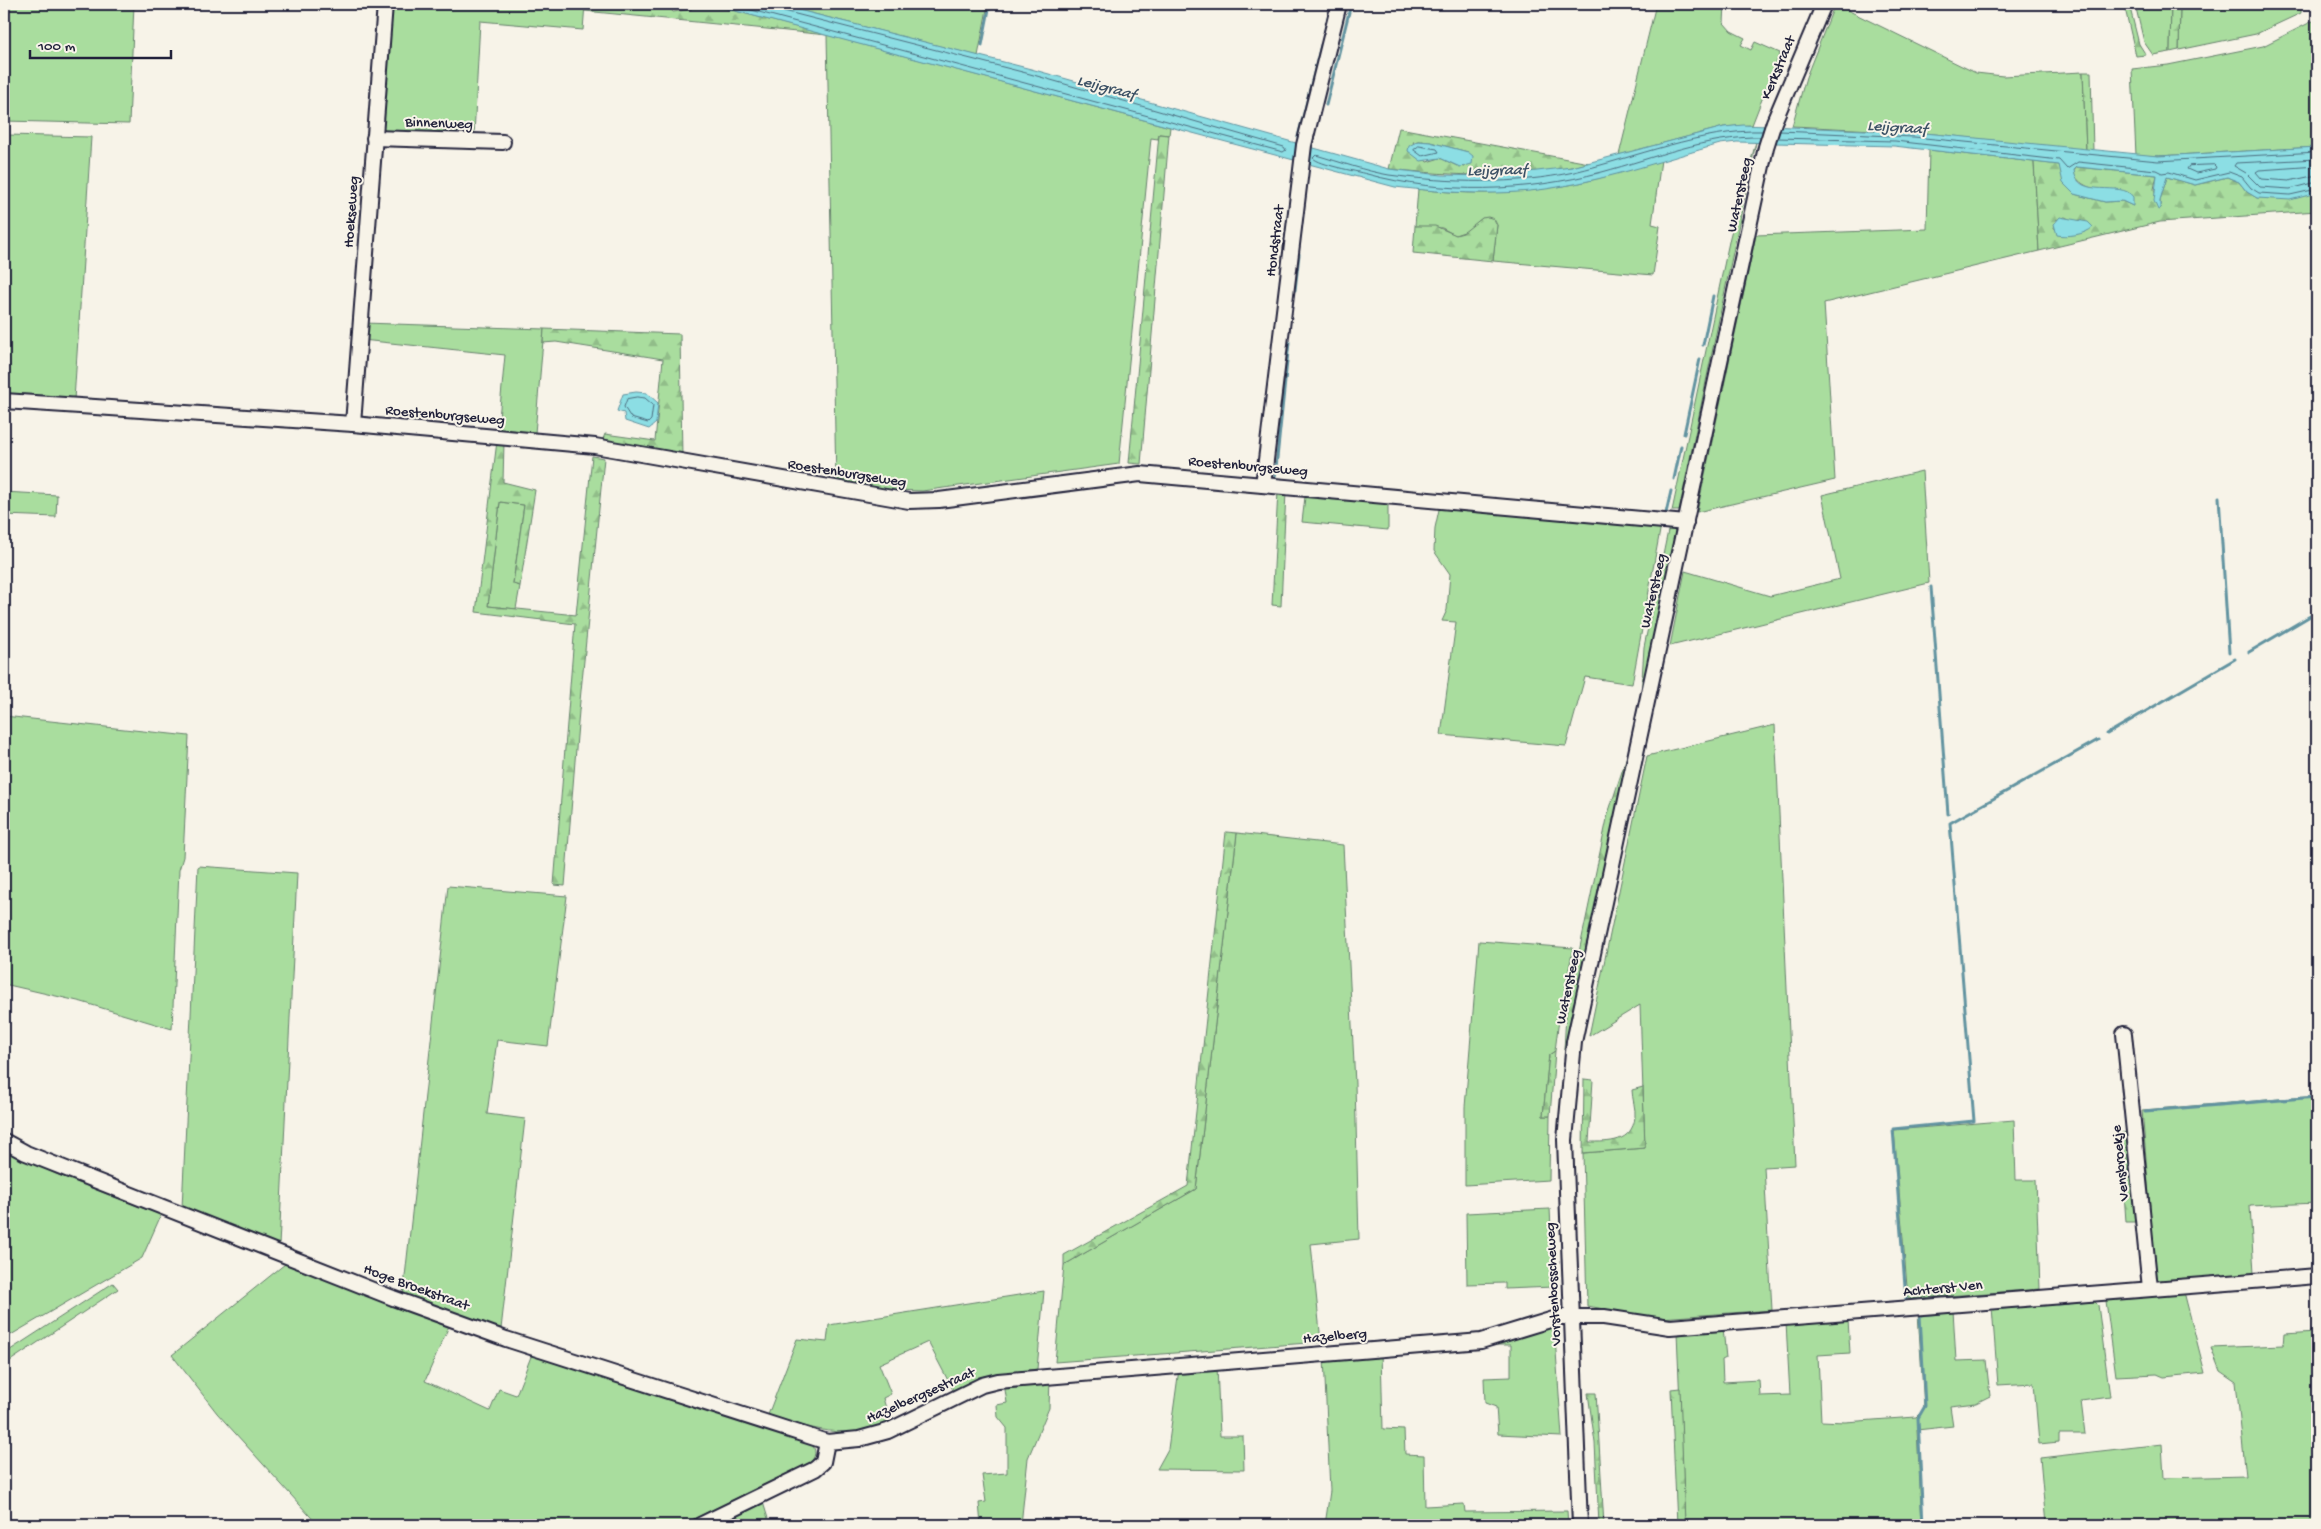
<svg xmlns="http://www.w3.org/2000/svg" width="2321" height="1529" font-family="'Gochi Hand',sans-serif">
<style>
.grass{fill:#a9dd9e;stroke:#66806c}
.forest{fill:url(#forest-firs);stroke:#66806c;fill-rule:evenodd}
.water{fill:#8cdee4;stroke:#6293a0}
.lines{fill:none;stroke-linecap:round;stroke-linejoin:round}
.shore{stroke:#4c6d7f;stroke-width:1}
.stream{stroke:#6293a0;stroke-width:3}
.minor-casing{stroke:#22223b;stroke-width:18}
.minor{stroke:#f7f3e8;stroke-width:14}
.labels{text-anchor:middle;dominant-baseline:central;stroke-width:4;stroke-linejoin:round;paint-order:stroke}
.street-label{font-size:15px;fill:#22223b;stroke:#f7f3e8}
.water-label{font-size:16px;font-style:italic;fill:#3c5165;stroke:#f7f3e8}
</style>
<defs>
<pattern id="forest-firs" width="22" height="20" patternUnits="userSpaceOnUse" patternTransform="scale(1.25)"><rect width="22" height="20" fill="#a9dd9e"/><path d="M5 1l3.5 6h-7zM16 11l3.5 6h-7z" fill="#91bd89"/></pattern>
</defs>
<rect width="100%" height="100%" fill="#f7f3e8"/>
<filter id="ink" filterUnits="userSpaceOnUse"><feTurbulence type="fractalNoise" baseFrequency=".02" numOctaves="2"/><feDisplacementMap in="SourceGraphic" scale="10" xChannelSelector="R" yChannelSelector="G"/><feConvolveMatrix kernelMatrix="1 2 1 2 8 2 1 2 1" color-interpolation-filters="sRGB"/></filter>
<g filter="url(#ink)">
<!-- grass -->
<g class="grass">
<path d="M4 4H134L129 124 4 121Z"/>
<path d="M390 4H585L583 30 480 21 474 135 380 132Z"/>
<path d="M775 4H988L978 56Z"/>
<path d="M1656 4H1725L1724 23 1731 31 1745 38 1741 45 1751 50 1755 42 1780 53 1752 125 1724 127 1619 155Z"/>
<path d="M1835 4 1976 73 2003 76 2083 72 2086 150 1915 132 1792 126 1806 77Z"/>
<path d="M2135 4H2171L2170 52 2153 55 2144 42Z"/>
<path d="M2180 4H2301V13L2256 34 2179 50Z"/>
<path d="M2317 19V147L2158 156 2136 155 2132 69 2168 65 2263 46Z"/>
<path d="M827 35 1170 127 1169 135 1159 134 1158 139 1151 138 1119 464 922 491 895 490 836 482Z"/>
<path d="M7 135 91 137 74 400 4 396V181Z"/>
<path d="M1756 142 1679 511H1672L1730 237Z"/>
<path d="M1929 150 2034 162 2039 251 1824 303 1835 480 1697 512 1756 235 1927 229Z"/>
<path d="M1661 160 1652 224 1660 226 1653 275 1493 261 1497 225 1482 218 1470 230 1455 235 1442 228 1415 226 1418 189C1464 195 1511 194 1557 187 1592 182 1627 170 1661 160Z"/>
<path d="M364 323 544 329 535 433 498 429 505 355 362 340Z"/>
<path d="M1922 471 1929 583 1670 646 1685 571 1770 596 1840 579 1822 495Z"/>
<path d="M4 492 57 495 56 517 4 515Z"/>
<path d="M1308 493 1388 500V530L1302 522 1305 497Z"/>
<path d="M500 502 524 505 513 583 520 586 516 609 488 606Z"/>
<path d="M1440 505 1661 525 1632 684 1585 677 1566 746 1441 735 1456 622 1442 621 1447 610 1450 574 1434 551 1435 528Z"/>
<path d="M1669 526 1676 527 1641 696 1644 647Z"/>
<path d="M4 716 189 736 183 857 179 870 172 1029 82 1002 4 984Z"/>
<path d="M1775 725 1795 1165 1764 1167 1772 1310 1660 1318 1587 1306 1583 1153 1645 1148 1640 1005 1589 1036 1647 756Z"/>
<path d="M1237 833 1343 845 1355 1084 1359 1239 1311 1244 1321 1342 1055 1362 1064 1265 1196 1189Z"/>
<path d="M198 866 297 873 279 1246 182 1208Z"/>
<path d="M448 886 567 896 548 1046 497 1040 487 1114 525 1119 501 1329 403 1295Z"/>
<path d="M1479 941 1573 948 1558 1027 1555 1051 1549 1055 1543 1116H1550L1549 1180 1465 1185V1107Z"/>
<path d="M2317 1096V1203L2250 1206 2254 1274 2156 1281 2142 1110Z"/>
<path d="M2014 1120 2016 1180H2036L2040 1289 1908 1299 1894 1130Z"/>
<path d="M4 1148 56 1174 161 1215 142 1258 4 1339Z"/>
<path d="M1550 1209 1554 1287 1505 1289V1283L1467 1284 1466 1213Z"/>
<path d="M285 1264 449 1326 425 1381 490 1411 499 1389 516 1395 532 1354 809 1441C816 1448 817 1454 811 1462L681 1525H318L217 1413 172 1355Z"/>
<path d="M113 1283 118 1289 4 1365V1354Z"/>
<path d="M1044 1291 1037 1369 984 1376 953 1390 928 1342 879 1364 891 1394 883 1398 890 1422C848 1442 809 1428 768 1415L797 1339 827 1342 829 1325Z"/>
<path d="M2184 1292 2205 1373 2164 1377 2157 1374 2116 1376 2106 1301 2109 1298Z"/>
<path d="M2092 1299 2098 1305 2110 1397 2081 1401 2085 1434H2059V1442L2039 1444 2034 1383 1998 1385 1992 1307Z"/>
<path d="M1953 1310 1956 1361 1986 1360 1990 1396 1976 1403 1950 1406 1953 1426 1917 1430 1922 1525H1685L1677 1332 1723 1328 1726 1358 1722 1360 1723 1382 1759 1380 1760 1396 1790 1395 1786 1323 1848 1319 1850 1353 1818 1355 1821 1421 1845 1422 1916 1417 1924 1409 1918 1313Z"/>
<path d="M1554 1323 1562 1437 1498 1434 1496 1407 1485 1403 1484 1378 1511 1377V1345H1489Z"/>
<path d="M2317 1332V1525H2046L2040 1458 2162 1444 2164 1478 2246 1476 2236 1382 2220 1371 2211 1348 2283 1345 2284 1334Z"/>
<path d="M1381 1352 1383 1429 1404 1430 1405 1454 1424 1455 1425 1506 1464 1504 1465 1512 1567 1511 1568 1525H1325L1330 1491 1324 1357Z"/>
<path d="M1217 1366 1220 1436H1243L1244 1470 1157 1469 1168 1449 1179 1369Z"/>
<path d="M1050 1378 1049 1408 1028 1458 1021 1525H981L979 1503 986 1502 982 1475 1007 1473V1428L998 1417 997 1405 1007 1403 1004 1383Z"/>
<path d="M762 1499 770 1525H707Z"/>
</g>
<!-- forest -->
<g class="forest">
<path d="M585 4 645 7 647 4H665L673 12 692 9 676 4H709L827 35 585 11Z"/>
<path d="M2124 4H2129L2139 44 2146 55 2136 56Z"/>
<path d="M2171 4H2180L2179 50 2170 52Z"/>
<path d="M2083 72H2091L2093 151 2086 150Z"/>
<path d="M1399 128 1589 163C1523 180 1456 176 1389 169ZM1418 141 1430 142 1468 152 1465 167 1455 165 1440 158 1427 162 1413 142Z"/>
<path d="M1159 134 1169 135 1141 464 1129 463Z"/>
<path d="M2034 162 2060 165 2061 173 2074 194 2105 202 2122 201 2133 206 2117 189C2102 193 2079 188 2073 172L2077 167 2157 175 2154 189 2160 209V200L2167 177 2195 185 2227 177 2239 182 2247 192 2257 198 2317 193V211L2160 222 2039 251ZM2065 217 2073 221 2082 220V233L2071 235 2054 228 2056 220Z"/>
<path d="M1488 217 1494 219 1497 225 1493 261 1413 253 1415 226H1435L1456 235 1463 233 1482 218Z"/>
<path d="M544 329 680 334 682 457 601 444 605 434 655 441 663 359 556 342 543 343Z"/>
<path d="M497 441 504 442 503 482 535 490 520 586 513 584 524 505 500 502 488 606 576 615 592 456 604 458 579 711 565 886 554 885 575 624 476 612Z"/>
<path d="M1278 491H1286L1281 606 1272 605Z"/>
<path d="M1630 747 1564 1050 1566 1014 1608 814Z"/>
<path d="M1226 832 1237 833 1196 1189 1064 1265V1255L1188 1186Z"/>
<path d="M1555 1051 1550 1116H1543L1549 1055Z"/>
<path d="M1584 1079 1593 1080 1589 1142C1609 1142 1632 1143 1635 1117 1636 1109 1632 1098 1632 1090L1643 1087 1645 1148 1583 1153Z"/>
<path d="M2130 1132 2137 1222H2126L2120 1133Z"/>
<path d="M1680 1388 1685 1525H1677L1671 1389Z"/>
<path d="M1588 1393H1596L1604 1525H1599L1595 1443Z"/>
</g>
<!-- water -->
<g class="water">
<path d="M709 4H775L1031 69 1389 169 1442 175 1493 176 1572 167 1724 127 1743 125 1915 132 2158 156 2317 147V193L2290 200 2257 198 2247 192 2239 182 2227 177 2195 185 2167 177 2160 200V209L2158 210 2154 201 2157 175 2077 167 2074 170C2077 201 2122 179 2133 197V206L2122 201 2105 202 2074 194 2063 183 2059 165 1894 146 1737 142 1720 144C1666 159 1613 178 1558 187 1504 197 1449 193 1395 187Z"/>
<path d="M1418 141 1430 142 1468 152 1473 156 1472 164 1460 167 1440 158 1421 161 1408 151 1409 146Z"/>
<path d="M2060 217 2088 222 2093 227C2085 235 2067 237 2057 235L2054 224Z"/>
<path d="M636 392 647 393 658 403 656 423 649 429 625 421 624 413 617 411 623 394Z"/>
</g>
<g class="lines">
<!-- shore -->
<g class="shore">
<path d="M729 4 1283 152 1286 150 1284 147 1030 74 784 11 779 4"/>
<path d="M1780 131 1914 137 2158 161 2317 152"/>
<path d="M1761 137C1706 136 1654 158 1602 172 1526 192 1443 195 1367 174 1355 171 1320 165 1313 158L1316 155C1340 162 1365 171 1389 175 1450 183 1515 185 1574 172 1634 158 1702 129 1763 131"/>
<path d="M1777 138 1895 141 2059 160 2067 169 2078 162 2156 170 2162 173 2169 172 2195 180 2229 172 2242 177 2251 188 2259 193 2290 195 2317 189"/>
<path d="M1419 146 1437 149 1439 152 1422 156 1414 150Z"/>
<path d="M2317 159 2236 163 2234 166 2246 173 2260 187 2290 189 2317 182"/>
<path d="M2214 165 2216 167 2215 169 2196 173 2187 169 2189 166Z"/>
<path d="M2317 166 2259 170 2256 172 2262 179 2289 181 2317 175"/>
<path d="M637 397 645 398 653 405 651 420 648 423 631 418 624 407 627 399Z"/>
</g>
<!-- stream -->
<g class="stream">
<path d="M1324 35 1331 4"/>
<path d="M982 45 990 4"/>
<path d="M1326 105 1351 4"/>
<path d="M1298 137 1321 45"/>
<path d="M1301 228 1304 199"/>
<path d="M1295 290 1299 254"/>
<path d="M1703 345 1713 296"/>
<path d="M1684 434 1700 359"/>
<path d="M1275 477 1289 342"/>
<path d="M1674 479 1681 446"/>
<path d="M2219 497 2229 653"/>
<path d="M1666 513 1671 491"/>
<path d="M1931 587 1948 814"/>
<path d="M2314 638 2317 702"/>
<path d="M2249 652 2317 612"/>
<path d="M2107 734 2235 659"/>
<path d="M2145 1111 2317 1097"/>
<path d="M1906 1299 1893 1129 1974 1121 1950 823 2098 740"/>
<path d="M2058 1304 2091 1301"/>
<path d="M2001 1308 2053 1304"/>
<path d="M1923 1525 1918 1418 1925 1406 1920 1315 1949 1312"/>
</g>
<defs>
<g id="minor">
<path d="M374 138 503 142"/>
<path d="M4 401 353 424 595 446 909 501 939 500 1140 474 1686 523"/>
<path d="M353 424 385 4"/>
<path d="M1263 485 1304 145 1339 4"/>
<path d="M2124 1034 2150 1288"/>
<path d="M4 1141 26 1153 393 1298 506 1339 827 1442 859 1439 888 1431 982 1385 998 1381 1481 1341 1560 1317H1604L1670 1327 2317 1276"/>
<path d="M700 1525 815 1469 823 1462 827 1442"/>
<path d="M1580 1525 1565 1140 1574 1042 1766 147 1774 122 1824 4"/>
</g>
</defs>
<!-- minor casing -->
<use href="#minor" class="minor-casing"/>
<!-- minor -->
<use href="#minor" class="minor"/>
</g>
</g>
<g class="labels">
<!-- street labels -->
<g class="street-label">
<text transform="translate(1779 68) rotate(-67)">Kerkstraat</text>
<text transform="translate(439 124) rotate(2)">Binnenweg</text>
<text transform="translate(1740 195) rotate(-78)">Watersteeg</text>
<text transform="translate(352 212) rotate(-86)">Hoekseweg</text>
<text transform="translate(1276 241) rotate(-83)">Hondstraat</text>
<text transform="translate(445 416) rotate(5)">Roestenburgseweg</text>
<text transform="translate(1248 467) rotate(5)">Roestenburgseweg</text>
<text transform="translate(847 474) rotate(9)">Roestenburgseweg</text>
<text transform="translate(1654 591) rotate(-77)">Watersteeg</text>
<text transform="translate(1569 987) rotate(-78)">Watersteeg</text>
<text transform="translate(2121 1163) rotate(-96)">Vensbroekje</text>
<text transform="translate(1554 1284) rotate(-93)">Vorstenbosscheweg</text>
<text transform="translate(416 1288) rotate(20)">Hoge Broekstraat</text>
<text transform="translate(1943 1289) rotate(-5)">Achterst Ven</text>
<text transform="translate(1335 1337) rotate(-5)">Hazelberg</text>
<text transform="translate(921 1396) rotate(-24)">Hazelbergsestraat</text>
</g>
<!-- water labels -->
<g class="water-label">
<text transform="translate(1106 89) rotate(15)">Leijgraaf</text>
<text transform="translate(1897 129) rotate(4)">Leijgraaf</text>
<text transform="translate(1497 172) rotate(-1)">Leijgraaf</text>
</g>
</g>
<!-- margin -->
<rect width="2321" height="1529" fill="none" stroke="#f7f3e8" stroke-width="20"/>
<rect x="10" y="10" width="2301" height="1509" fill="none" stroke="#22223b" stroke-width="2" filter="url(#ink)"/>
<!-- scale -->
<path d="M30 50v8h141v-8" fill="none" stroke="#22223b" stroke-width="2.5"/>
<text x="38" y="50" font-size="15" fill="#22223b" stroke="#f7f3e8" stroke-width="4" paint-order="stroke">100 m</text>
</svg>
